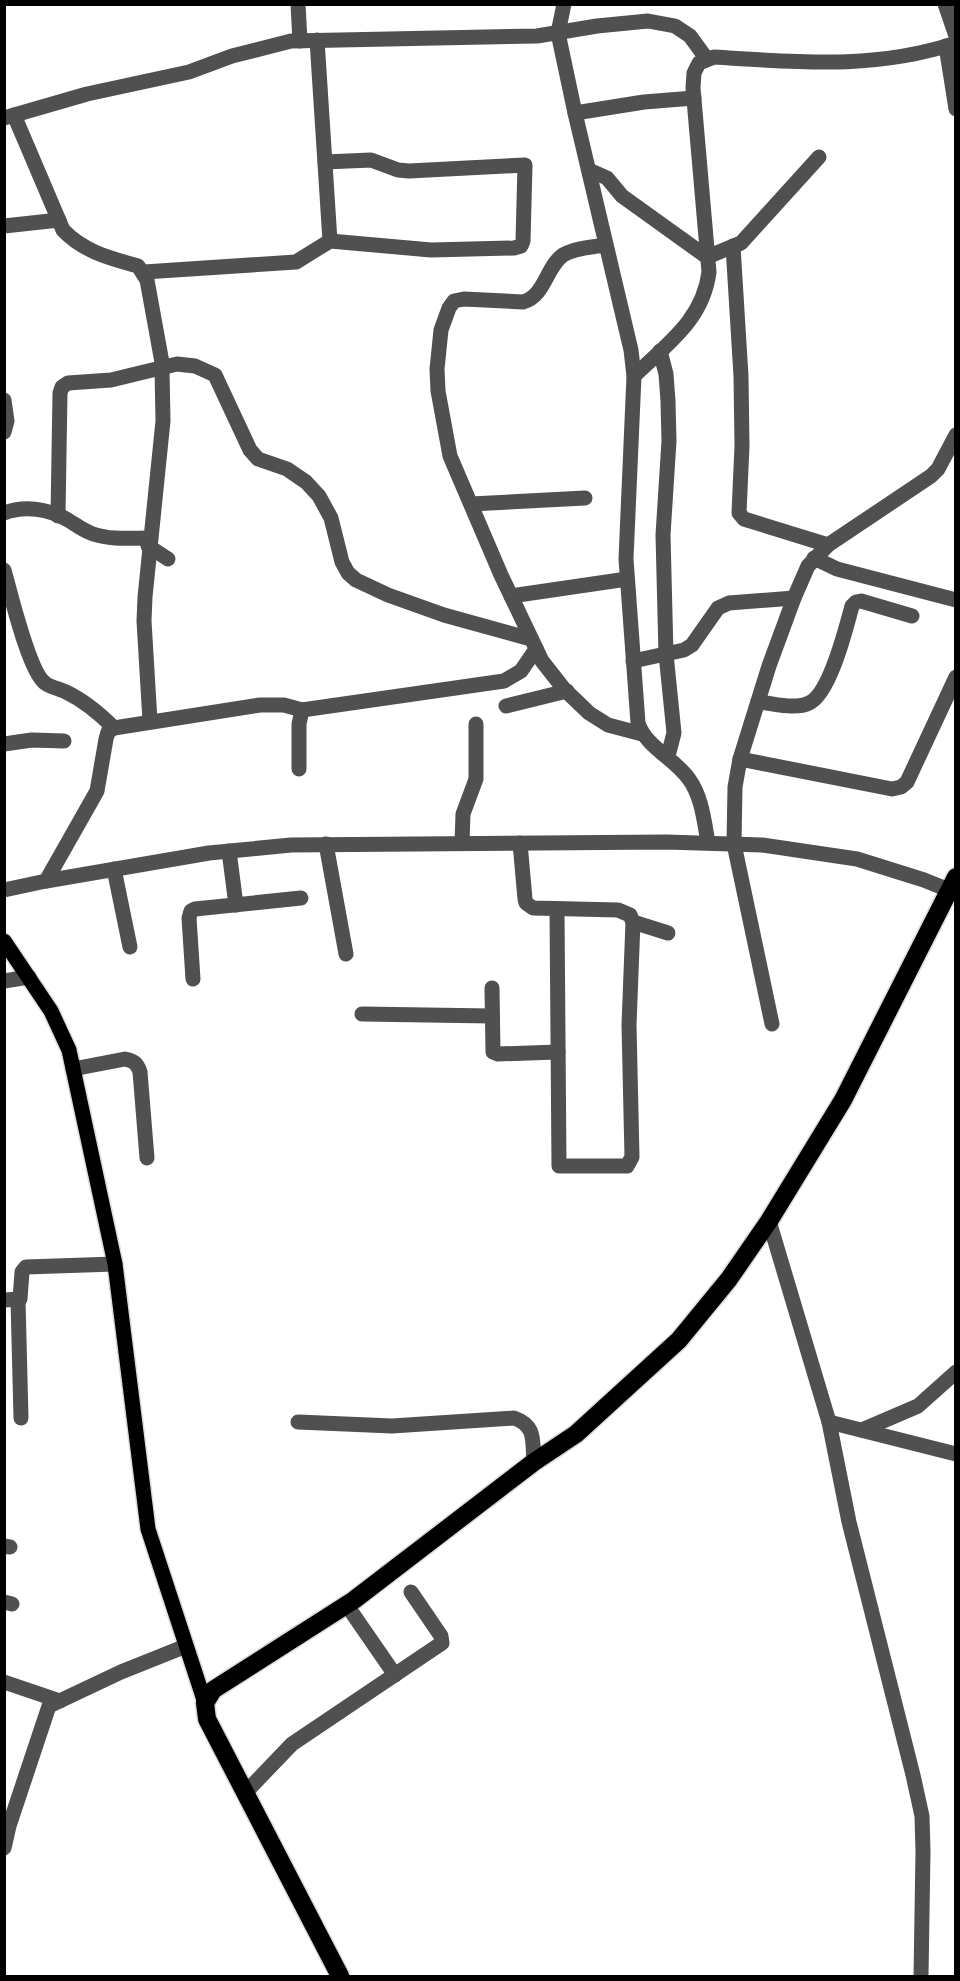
<svg xmlns="http://www.w3.org/2000/svg" width="960" height="1981" font-family="'Exo 2',sans-serif">
<style>
.lines{fill:none;stroke-linecap:round;stroke-linejoin:round}
.major-casing{stroke:#dbdbdb;stroke-width:18}
.highway-casing{stroke:#dbdbdb;stroke-width:21}
.minor{stroke:#505050;stroke-width:15}
.major{stroke:#000;stroke-width:15}
.highway{stroke:#000;stroke-width:18}
</style>
<rect width="100%" height="100%" fill="#fff"/>
<g class="lines">
<defs>
<path id="major" d="M4 941 51 1011 69 1050 115 1264 148 1529 205 1703"/>
<path id="highway" d="M340 1976 207 1719 205 1703 213 1690 354 1600 534 1462 576 1434 679 1340 729 1279 769 1221 843 1100 956 877"/>
</defs>
<!-- major casing -->
<use href="#major" class="major-casing"/>
<!-- highway casing -->
<use href="#highway" class="highway-casing"/>
<!-- minor -->
<g class="minor">
<path d="M298 4 300 41"/>
<path d="M564 4 558 33 575 113 631 350 634 376 626 559 638 723C646 747 674 758 689 779 702 797 704 821 708 842"/>
<path d="M945 4 956 36"/>
<path d="M317 40 330 241"/>
<path d="M946 46 956 109"/>
<path d="M575 113 644 102 694 98"/>
<path d="M14 115 63 230C84 252 110 258 138 266L147 280 163 368"/>
<path d="M4 118 87 94 189 72 232 56 291 41 537 36 597 26 648 21 675 26 690 36 706 58"/>
<path d="M589 170 607 178 622 196 707 257 741 243 819 157"/>
<path d="M4 226 59 220"/>
<path d="M605 245C592 247 575 248 563 255 546 267 545 296 523 302L464 299 454 301 449 308 441 330 437 369 438 391 450 456 501 575 542 661 564 689 589 713 608 725 642 734"/>
<path d="M733 246 741 376 742 446 739 513 744 519 828 545"/>
<path d="M144 272 296 262 330 241 431 250 514 248 521 246 523 241 525 165 409 171 398 170 371 160 325 162"/>
<path d="M660 351 666 374 668 401 669 441 663 535 666 654 674 733 668 756"/>
<path d="M634 376C667 344 703 320 709 272L693 88 694 73 699 63 714 57C798 62 874 70 956 43"/>
<path d="M4 400 7 421 4 432"/>
<path d="M471 504 585 498"/>
<path d="M4 513C25 505 49 509 68 520 76 525 84 531 93 534 111 540 130 538 149 538"/>
<path d="M58 516 60 393 62 387 68 383 111 380 177 364 195 366 215 375 250 450 258 459 287 469 306 482 319 496 331 518 342 562 348 573 356 580 388 595 444 615 531 639"/>
<path d="M148 546 168 559"/>
<path d="M814 558 837 569 956 600"/>
<path d="M4 570C10 591 29 672 45 683 50 687 60 689 66 692 85 701 99 713 114 728"/>
<path d="M511 596 627 579"/>
<path d="M633 661 684 650 692 645 718 608 729 603 794 598"/>
<path d="M758 702C773 703 795 710 809 703 830 694 846 628 852 606L856 602 861 601 912 616"/>
<path d="M506 706 567 691"/>
<path d="M150 721 144 621 145 597 163 421 162 369"/>
<path d="M4 744 32 740 64 741"/>
<path d="M740 759 892 789 901 787 907 782 956 677"/>
<path d="M299 769V724L302 710"/>
<path d="M462 843 463 814 476 779V724"/>
<path d="M520 843 525 899 526 903 533 908 618 910 630 915 633 922 629 1025 632 1157 627 1166H559L557 909"/>
<path d="M326 844 346 954"/>
<path d="M229 851 236 905"/>
<path d="M114 869 130 947"/>
<path d="M46 881 97 791 106 739 108 732 114 728 260 705H284L302 710 504 681 521 671 536 649"/>
<path d="M4 890 46 881 209 853 291 845 666 842 762 845 857 859 924 880 956 893"/>
<path d="M633 922 668 933"/>
<path d="M193 979 189 918 191 911 195 909 301 898"/>
<path d="M4 981 29 977"/>
<path d="M492 988 493 1052 498 1054 558 1052"/>
<path d="M362 1014 492 1016"/>
<path d="M772 1024 734 844 735 787 740 759 769 666 794 598 808 566 828 545 931 476 938 469 956 435"/>
<path d="M73 1069 125 1059C134 1061 137 1063 140 1072L147 1158"/>
<path d="M769 1221 829 1422 849 1522 913 1775 922 1816 923 1851 921 1976"/>
<path d="M4 1300 20 1299 22 1272 26 1267 115 1264"/>
<path d="M18 1300 21 1418"/>
<path d="M298 1422 392 1426 514 1418C537 1426 532 1442 534 1462"/>
<path d="M829 1422 956 1454"/>
<path d="M862 1430 918 1406 956 1372"/>
<path d="M4 1546 10 1547"/>
<path d="M4 1602 12 1604"/>
<path d="M346 1604 395 1675"/>
<path d="M4 1682 60 1701"/>
<path d="M245 1793 292 1744 442 1643 441 1636 411 1592"/>
<path d="M4 1848 9 1826 49 1706 121 1672 186 1646"/>
</g>
<!-- major -->
<use href="#major" class="major"/>
<!-- highway -->
<use href="#highway" class="highway"/>
</g>
<!-- border -->
<rect width="960" height="1981" fill="none" stroke="#000000" stroke-width="12"/>
</svg>
